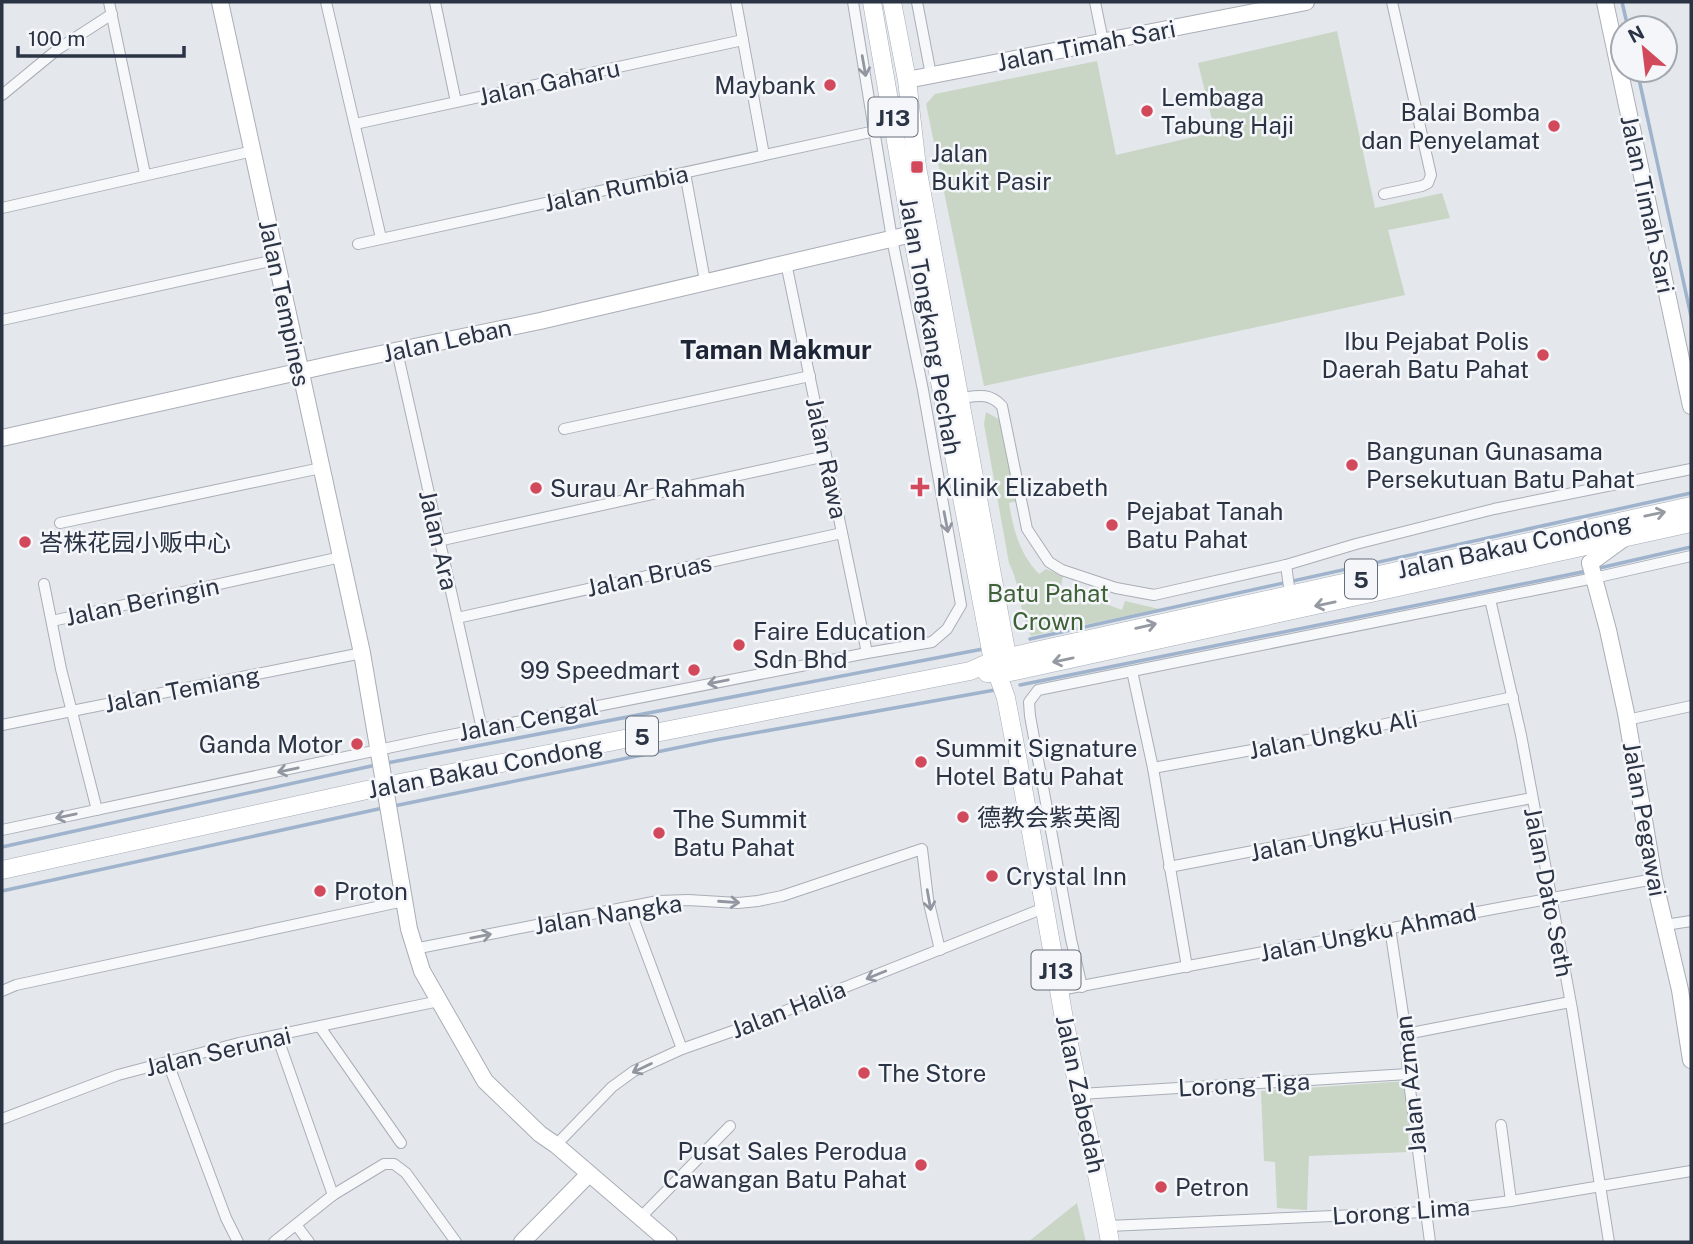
<svg xmlns="http://www.w3.org/2000/svg" width="1693" height="1244" font-family="'Public Sans','Noto Sans SC',sans-serif">
<style>
.green{fill:#c9d6c5}
.lines{fill:none;stroke-linecap:round;stroke-linejoin:round}
.stream{stroke:#9fb4cc;stroke-width:3.5}
.street-casing{stroke:#a9aeb7;stroke-width:12}
.secondary-casing{stroke:#a9aeb7;stroke-width:18}
.primary-casing{stroke:#a3abb8;stroke-width:19}
.street{stroke:#f7f8fa;stroke-width:10}
.secondary{stroke:#fff;stroke-width:16}
.primary{stroke:#fff;stroke-width:18}
.oneway{stroke:#9196a0}
.oneway2{stroke:#959aa2}
.poi-dot{fill:#d1495b;stroke:#f4f6f9;stroke-width:2.5}
.labels{text-anchor:middle;dominant-baseline:central;stroke-width:5;stroke-linejoin:round;paint-order:stroke}
.shield{fill:#f4f6f9;stroke:#676e7b;stroke-width:2}
.shield-label{font-size:23px;font-weight:bold;fill:#2b3445}
.street-label{font-size:24px;fill:#2b3445;stroke:#f4f6f9}
.poi-label{font-size:24px;fill:#2b3445;stroke:#f4f6f9;text-anchor:start}
.park-label{font-size:24px;fill:#3f6138;stroke:#f4f6f9}
.neighbourhood-label{font-size:26px;font-weight:bold;fill:#1d2536;stroke:#f4f6f9}
</style>
<rect width="100%" height="100%" fill="#e4e7ec"/>
<!-- green -->
<g class="green">
<path d="M1337 31 1375 208 1442 193 1450 218 1388 230 1405 295 984 386 926 104 935 94 1097 61 1116 155 1215 132 1198 63Z"/>
<path d="M986 412 1000 420 1017 501 1009 503C1013 529 1020 555 1039 574L1046 569 1063 576 1061 587 1122 610 1125 601 1159 609 1031 636C1019 613 1021 586 1009 563L984 424Z"/>
<path d="M1406 1081 1409 1152 1309 1156 1307 1210 1277 1208 1275 1162 1264 1161 1261 1091Z"/>
<path d="M1077 1203 1086 1242H1028Z"/>
</g>
<g class="lines">
<!-- stream -->
<g class="stream">
<path d="M1622 2 1628 28"/>
<path d="M1637 70 1691 316"/>
<path d="M1595 569 1691 547"/>
<path d="M1030 639 1691 493"/>
<path d="M1020 685 1587 571"/>
<path d="M387 763 983 649"/>
<path d="M394 806 715 740 995 690"/>
<path d="M2 847 376 765"/>
<path d="M2 891 383 808"/>
</g>
<defs>
<g id="street">
<path d="M109 2 145 174"/>
<path d="M326 2 381 238"/>
<path d="M435 2 456 102"/>
<path d="M736 2 764 155"/>
<path d="M917 2 931 75"/>
<path d="M1095 2 1103 41"/>
<path d="M2 95 58 49 112 14"/>
<path d="M355 124 743 40"/>
<path d="M685 173 705 281"/>
<path d="M1384 194 1422 186 1428 183 1431 175 1392 2"/>
<path d="M2 208 253 151"/>
<path d="M358 244 875 131"/>
<path d="M786 263 867 653"/>
<path d="M2 320 275 260"/>
<path d="M397 351 482 729"/>
<path d="M960 398C977 396 989 392 1002 406L1027 529 1049 562 1062 570 1116 588 1154 595 1286 565 1356 544 1494 509 1691 469"/>
<path d="M564 429 810 376"/>
<path d="M60 523 321 468"/>
<path d="M438 541 826 456"/>
<path d="M1286 565 1290 594"/>
<path d="M44 584 61 669 97 810"/>
<path d="M1490 599 1521 735 1572 1009 1609 1242"/>
<path d="M457 618 842 533"/>
<path d="M52 621 341 557"/>
<path d="M1132 671 1153 768 1187 967"/>
<path d="M1627 720 1691 706"/>
<path d="M2 725 362 653"/>
<path d="M1153 768 1324 737 1513 697"/>
<path d="M2 830 430 739 867 653 932 642 947 629 961 605 923 390 892 239 853 2"/>
<path d="M1169 867 1532 798"/>
<path d="M629 907 682 1049"/>
<path d="M1665 925 1691 921"/>
<path d="M1390 928 1406 1034 1408 1074 1430 1242"/>
<path d="M414 949 658 901 688 900 738 903 758 901 782 896 922 849 928 899 940 950"/>
<path d="M1082 987 1071 939 1030 716 1029 702 1038 690 1594 578 1691 556"/>
<path d="M1060 990 1654 879"/>
<path d="M2 991 16 985 404 901"/>
<path d="M320 1027 401 1143"/>
<path d="M1406 1034 1570 1002"/>
<path d="M277 1036 333 1195"/>
<path d="M168 1063 226 1218 238 1242"/>
<path d="M1080 1094 1408 1074"/>
<path d="M2 1119 118 1075 239 1043 439 1001"/>
<path d="M1501 1125 1511 1201"/>
<path d="M556 1145 612 1087 634 1071 682 1049 750 1025 1044 908"/>
<path d="M640 1218 730 1126"/>
<path d="M297 1226 309 1242"/>
<path d="M1108 1226 1425 1212 1511 1201 1691 1171"/>
<path d="M274 1242 333 1195 384 1164H394L406 1173 456 1242"/>
</g>
<g id="secondary">
<path d="M220 2 362 653 409 929 422 971 485 1081 540 1134 556 1145 669 1242"/>
<path d="M1605 2 1691 406"/>
<path d="M907 80 1306 2"/>
<path d="M2 438 347 361 540 321 912 234"/>
<path d="M1590 563 1608 630 1626 713 1654 879 1680 990 1691 1060"/>
<path d="M1590 563 1623 539"/>
<path d="M522 1242 588 1175"/>
</g>
<g id="primary">
<path d="M872 2 912 234 993 661 1006 698C1026 802 1045 908 1063 1013 1077 1090 1097 1165 1110 1242"/>
<path d="M892 2 907 80 917 167 1009 667"/>
<path d="M987 673 1010 672 1691 523"/>
<path d="M2 870 385 786 970 671 993 661 1031 652 1691 506"/>
</g>
</defs>
<!-- street casing -->
<use href="#street" class="street-casing"/>
<!-- secondary casing -->
<use href="#secondary" class="secondary-casing"/>
<!-- primary casing -->
<use href="#primary" class="primary-casing"/>
<!-- street -->
<use href="#street" class="street"/>
<!-- secondary -->
<use href="#secondary" class="secondary"/>
<!-- primary -->
<use href="#primary" class="primary"/>
</g>
<!-- one-way arrows -->
<defs><path id="oneway-shaft" d="M-6 0H5M1.5-3L5.5 0L1.5 3" fill="none" stroke-width="1.6" stroke-linecap="round" stroke-linejoin="round" transform="scale(1.75)"/></defs>
<g class="oneway">
<use href="#oneway-shaft" transform="translate(864 66) rotate(80)"/>
<use href="#oneway-shaft" transform="translate(946 522) rotate(79)"/>
<use href="#oneway-shaft" transform="translate(718 682) rotate(169)"/>
<use href="#oneway-shaft" transform="translate(288 770) rotate(168)"/>
<use href="#oneway-shaft" transform="translate(66 816) rotate(168)"/>
<use href="#oneway-shaft" transform="translate(929 900) rotate(80)"/>
<use href="#oneway-shaft" transform="translate(729 902) rotate(4)"/>
<use href="#oneway-shaft" transform="translate(481 936) rotate(-11)"/>
<use href="#oneway-shaft" transform="translate(876 975) rotate(158)"/>
<use href="#oneway-shaft" transform="translate(642 1068) rotate(154)"/>
</g>
<g class="oneway2">
<use href="#oneway-shaft" transform="translate(1655 514) rotate(-12)"/>
<use href="#oneway-shaft" transform="translate(1325 604) rotate(168)"/>
<use href="#oneway-shaft" transform="translate(1146 626) rotate(-13)"/>
<use href="#oneway-shaft" transform="translate(1063 660) rotate(168)"/>
</g>
<!-- markers -->
<g class="poi-dot">
<circle cx="830" cy="85" r="7"/>
<circle cx="1147" cy="111" r="7"/>
<circle cx="1554" cy="126" r="7"/>
<rect x="910" y="160" width="14" height="14" rx="3.5"/>
<circle cx="1543" cy="355" r="7"/>
<circle cx="1352" cy="465" r="7"/>
<path d="M916.5 476.5h7v7h7v7h-7v7h-7v-7h-7v-7h7z"/>
<circle cx="536" cy="488" r="7"/>
<circle cx="1112" cy="525" r="7"/>
<circle cx="25" cy="542" r="7"/>
<circle cx="739" cy="645" r="7"/>
<circle cx="694" cy="670" r="7"/>
<circle cx="357" cy="744" r="7"/>
<circle cx="921" cy="762" r="7"/>
<circle cx="963" cy="817" r="7"/>
<circle cx="659" cy="833" r="7"/>
<circle cx="992" cy="876" r="7"/>
<circle cx="320" cy="891" r="7"/>
<circle cx="864" cy="1073" r="7"/>
<circle cx="921" cy="1165" r="7"/>
<circle cx="1161" cy="1187" r="7"/>
</g>
<g class="labels">
<!-- shield labels -->
<g class="shield">
<rect x="868.5" y="97.5" width="49" height="39" rx="5"/>
<rect x="1345" y="559.5" width="32" height="39" rx="5"/>
<rect x="626" y="716.5" width="32" height="39" rx="5"/>
<rect x="1031.5" y="950.5" width="49" height="39" rx="5"/>
</g>
<g class="shield-label">
<text x="893" y="117">J13</text>
<text x="1361" y="579">5</text>
<text x="642" y="736">5</text>
<text x="1056" y="970">J13</text>
</g>
<!-- street labels -->
<g class="street-label">
<text transform="translate(1086 45) rotate(-11)">Jalan Timah Sari</text>
<text transform="translate(549 82) rotate(-12)">Jalan Gaharu</text>
<text transform="translate(616 188) rotate(-12)">Jalan Rumbia</text>
<text transform="translate(1648 204) rotate(78)">Jalan Timah Sari</text>
<text transform="translate(285 303) rotate(78)">Jalan Tempines</text>
<text transform="translate(931 326) rotate(80)">Jalan Tongkang Pechah</text>
<text transform="translate(447 340) rotate(-12)">Jalan Leban</text>
<text transform="translate(827 458) rotate(78)">Jalan Rawa</text>
<text transform="translate(439 540) rotate(77)">Jalan Ara</text>
<text transform="translate(1514 545) rotate(-12)">Jalan Bakau Condong</text>
<text transform="translate(649 575) rotate(-12)">Jalan Bruas</text>
<text transform="translate(142 601) rotate(-12)">Jalan Beringin</text>
<text transform="translate(182 689) rotate(-11)">Jalan Temiang</text>
<text transform="translate(528 719) rotate(-11)">Jalan Cengal</text>
<text transform="translate(1333 734) rotate(-11)">Jalan Ungku Ali</text>
<text transform="translate(485 767) rotate(-11)">Jalan Bakau Condong</text>
<text transform="translate(1645 819) rotate(80)">Jalan Pegawai</text>
<text transform="translate(1351 833) rotate(-11)">Jalan Ungku Husin</text>
<text transform="translate(1549 892) rotate(79)">Jalan Dato Seth</text>
<text transform="translate(608 914) rotate(-9)">Jalan Nangka</text>
<text transform="translate(1368 932) rotate(-11)">Jalan Ungku Ahmad</text>
<text transform="translate(788 1009) rotate(-21)">Jalan Halia</text>
<text transform="translate(218 1051) rotate(-13)">Jalan Serunai</text>
<text transform="translate(1244 1084) rotate(-3)">Lorong Tiga</text>
<text transform="translate(1410 1085) rotate(-96)">Jalan Azman</text>
<text transform="translate(1081 1094) rotate(78)">Jalan Zabedah</text>
<text transform="translate(1401 1211) rotate(-4)">Lorong Lima</text>
</g>
<!-- poi labels -->
<g class="poi-label">
<text x="816" y="85" text-anchor="end">Maybank</text>
<text x="1161" y="97">Lembaga<tspan x="1161" dy="28">Tabung Haji</tspan></text>
<text x="1540" y="112" text-anchor="end">Balai Bomba<tspan x="1540" dy="28">dan Penyelamat</tspan></text>
<text x="931" y="153">Jalan<tspan x="931" dy="28">Bukit Pasir</tspan></text>
<text x="1529" y="341" text-anchor="end">Ibu Pejabat Polis<tspan x="1529" dy="28">Daerah Batu Pahat</tspan></text>
<text x="1366" y="451">Bangunan Gunasama<tspan x="1366" dy="28">Persekutuan Batu Pahat</tspan></text>
<text x="936" y="487">Klinik Elizabeth</text>
<text x="550" y="488">Surau Ar Rahmah</text>
<text x="1126" y="511">Pejabat Tanah<tspan x="1126" dy="28">Batu Pahat</tspan></text>
<text x="39" y="542">峇株花园小贩中心</text>
<text x="753" y="631">Faire Education<tspan x="753" dy="28">Sdn Bhd</tspan></text>
<text x="680" y="670" text-anchor="end">99 Speedmart</text>
<text x="343" y="744" text-anchor="end">Ganda Motor</text>
<text x="935" y="748">Summit Signature<tspan x="935" dy="28">Hotel Batu Pahat</tspan></text>
<text x="977" y="817">德教会紫英阁</text>
<text x="673" y="819">The Summit<tspan x="673" dy="28">Batu Pahat</tspan></text>
<text x="1006" y="876">Crystal Inn</text>
<text x="334" y="891">Proton</text>
<text x="878" y="1073">The Store</text>
<text x="907" y="1151" text-anchor="end">Pusat Sales Perodua<tspan x="907" dy="28">Cawangan Batu Pahat</tspan></text>
<text x="1175" y="1187">Petron</text>
</g>
<!-- park labels -->
<g class="park-label">
<text x="1048" y="593">Batu Pahat<tspan x="1048" dy="28">Crown</tspan></text>
</g>
<!-- neighbourhood labels -->
<g class="neighbourhood-label">
<text x="776" y="349">Taman Makmur</text>
</g>
</g>
<!-- border -->
<rect width="1693" height="1244" fill="none" stroke="#2b3445" stroke-width="7"/>
<!-- north arrow -->
<g transform="translate(1644 49) rotate(332)"><circle r="33" fill="#f4f6f9" stroke="#a4a8b1" stroke-width="2"/>
<path d="M0-5L12 26L0 18L-12 26Z" fill="#d1495b"/>
<text y="-10" font-size="19" font-weight="bold" text-anchor="middle" fill="#2b3445">N</text>
</g>
<!-- scale -->
<path d="M18 46v10h166v-10" fill="none" stroke="#2b3445" stroke-width="3.5"/>
<text x="28" y="46" font-size="21" fill="#2b3445" stroke="#f4f6f9" stroke-width="5" paint-order="stroke">100 m</text>
</svg>
